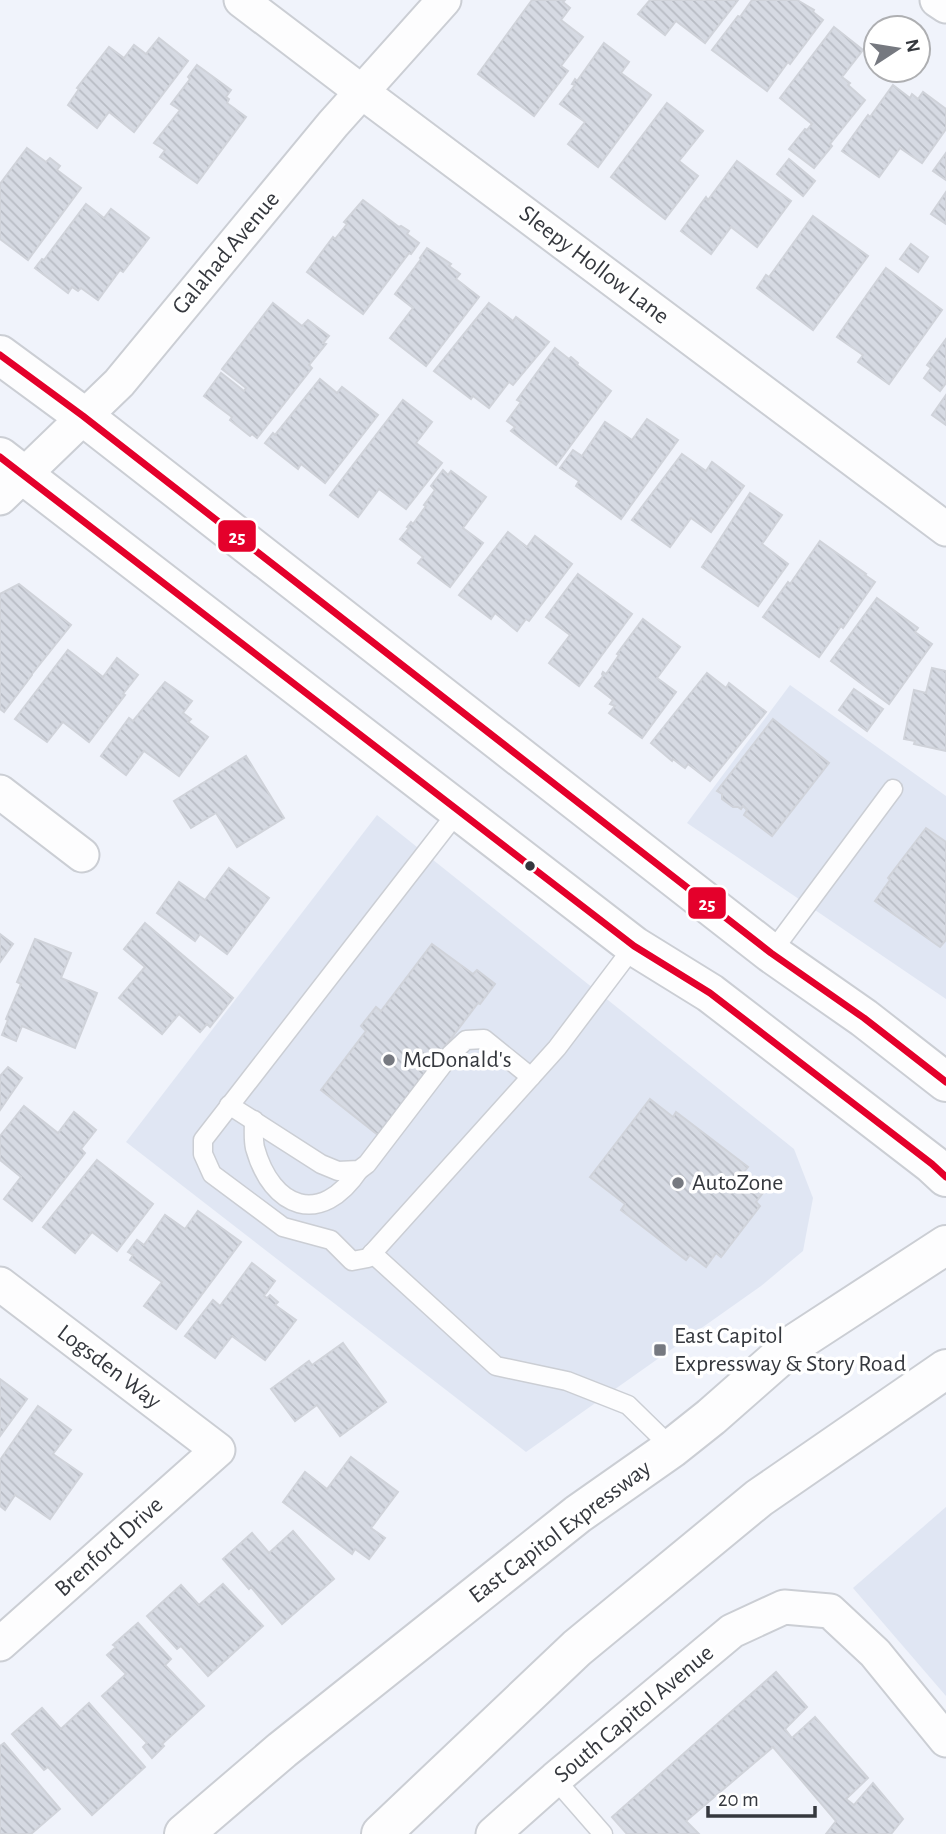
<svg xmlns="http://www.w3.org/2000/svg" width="946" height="1834" font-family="'Alegreya Sans',sans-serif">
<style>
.built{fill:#e0e6f3}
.building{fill:url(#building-back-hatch);stroke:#d0d3da;stroke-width:2}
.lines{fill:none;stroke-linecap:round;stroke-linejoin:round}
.lane-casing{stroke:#cbced4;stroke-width:21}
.street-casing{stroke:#cbced4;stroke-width:37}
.primary-casing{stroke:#cbced4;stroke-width:42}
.highway-casing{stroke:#cbced4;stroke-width:42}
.lane{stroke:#fdfdfe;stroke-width:18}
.street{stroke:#fdfdfe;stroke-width:33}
.primary{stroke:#fdfdfe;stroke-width:38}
.highway{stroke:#fdfdfe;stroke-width:38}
.bus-1-casing{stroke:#fff;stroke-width:12}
.bus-1{stroke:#e4002b;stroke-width:7}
.bus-dot{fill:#35383e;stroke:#fff;stroke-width:2.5}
.poi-dot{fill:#767980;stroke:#fff;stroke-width:2.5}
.labels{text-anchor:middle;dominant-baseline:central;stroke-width:7;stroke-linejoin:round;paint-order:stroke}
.street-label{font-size:24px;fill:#35383e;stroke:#fff}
.poi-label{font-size:24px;fill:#35383e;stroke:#fff;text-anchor:start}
.line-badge{stroke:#fff;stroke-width:2.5}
.badge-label{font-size:19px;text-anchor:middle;font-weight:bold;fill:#fff}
</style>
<defs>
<pattern id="building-back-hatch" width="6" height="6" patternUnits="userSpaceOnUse" patternTransform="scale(1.75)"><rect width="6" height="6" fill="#d6dae3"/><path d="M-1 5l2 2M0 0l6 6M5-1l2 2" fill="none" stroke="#b8bcc4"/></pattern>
</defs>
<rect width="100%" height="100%" fill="#f0f3fb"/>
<!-- built -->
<g class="built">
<path d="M790 685 946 796V999L687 823Z"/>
<path d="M377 815 794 1149 813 1198 803 1251 761 1286 526 1452 126 1142Z"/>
<path d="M946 1507V1696L853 1588Z"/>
</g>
<!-- building -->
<g class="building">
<path d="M532 0H565L563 2 570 8 561 20 583 37 561 66 568 71 534 116 478 74Z"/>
<path d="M650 0H738L705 43 676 21 665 35 638 14Z"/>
<path d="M752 0H797L814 10 813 12 823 20 790 64 788 62 767 91 712 50 738 16 740 17Z"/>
<path d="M834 27 863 50 842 77 850 83 848 85 865 100 830 144 832 146 814 168 789 149 805 129 807 130 812 124 780 98Z"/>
<path d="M159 38 188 61 134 132 109 112 97 128 68 105 79 89 77 88 109 47 124 58 134 45 146 54Z"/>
<path d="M604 43 629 62 621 73 651 95 598 167 568 144 585 122 560 104 575 85 572 84 575 79 577 81Z"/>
<path d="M197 65 231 90 226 97 229 99 227 103 246 117 197 183 160 157 165 150 154 143 180 110 171 104 190 79 188 77Z"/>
<path d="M893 85 910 98 912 94 918 99 923 92 946 109V129L922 163 900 148 879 177 842 151 868 115 870 117Z"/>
<path d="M667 103 703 131 679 161 698 176 665 219 611 177Z"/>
<path d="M27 148 46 162 50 158 60 166 57 170 81 188 28 260 0 239V184Z"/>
<path d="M946 153V180L933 171Z"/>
<path d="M789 159 815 181 803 196 777 174Z"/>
<path d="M737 161 791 201 757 247 731 227 711 254 681 231 706 197 708 200Z"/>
<path d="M946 192V224L931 214Z"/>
<path d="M363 200 399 227 401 226 409 231 407 234 419 243 411 254 409 253 363 314 307 272 333 237 335 239 347 224 344 222Z"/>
<path d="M86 204 104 218 111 209 149 238 123 272 120 270 98 300 81 288 78 291 72 287 68 293 35 268 42 259 44 260Z"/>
<path d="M813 216 868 256 813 330 757 288 766 275 769 277Z"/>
<path d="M911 244 928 257 918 272 900 259Z"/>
<path d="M427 248 451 264 449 266 460 274 456 279 479 297 426 366 390 338 413 308 395 294 421 259 420 258Z"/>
<path d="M886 268 942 310 889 384 858 362 863 355 837 337Z"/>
<path d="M273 303 302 326 308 320 329 336 323 343 326 344 309 365 312 368 257 438 252 434 250 436 230 420 232 417 204 396 221 373 244 391 246 388 222 369Z"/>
<path d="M489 303 513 321 516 317 549 342 513 385 509 382 489 408 473 396 471 399 434 371Z"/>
<path d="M946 339V383L940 391 924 378 931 368 927 365Z"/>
<path d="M555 348 569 359 571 357 578 363 577 365 611 391 556 465 511 431 515 427 507 421 521 402 517 400Z"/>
<path d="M320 379 337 393 342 387 378 415 325 483 301 464 298 469 265 443 273 433 275 435Z"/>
<path d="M946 395V425L932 415Z"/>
<path d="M403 400 432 422 416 443 442 463 406 509 379 489 358 517 330 495Z"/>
<path d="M647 419 678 440 621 519 576 486 579 481 560 468 573 450 582 456 605 422 632 440Z"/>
<path d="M682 454 706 471 712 462 744 486 711 532 691 518 670 547 632 520Z"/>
<path d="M443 470 448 475 451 471 486 497 463 528 483 543 450 587 418 563 423 557 400 539 409 528 407 527 411 522 413 524 426 506 424 505 435 490 431 486Z"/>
<path d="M750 493 782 515 762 544 788 564 758 606 702 567Z"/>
<path d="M508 532 527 547 535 536 572 564 529 621 526 619 517 631 495 613 491 619 459 595Z"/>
<path d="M820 541 866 574 865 575 875 582 843 628 841 626 819 657 763 617 788 582 790 584Z"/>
<path d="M578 574 632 614 579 686 549 663 570 635 546 617Z"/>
<path d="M19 584 71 625 32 674V675L4 712 0 709V594Z"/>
<path d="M877 598 918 628 915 632 932 644 889 704 831 661Z"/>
<path d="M643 619 680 647 657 678 676 692 642 738 609 713 615 706 610 704 613 700 595 686 603 676 602 674 603 672 606 674 619 655 617 654Z"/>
<path d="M68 650 103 677 117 658 138 675 123 694 125 695 89 742 63 722 47 742 15 719Z"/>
<path d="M932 668 946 671V751L914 744 915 741 904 739 914 690 926 693Z"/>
<path d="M707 673 726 688 729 683 766 712 710 781 688 764 685 768 673 759 672 761 651 743Z"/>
<path d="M165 682 192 701 183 713 191 719 188 722 208 737 179 776 144 751 126 775 101 756 129 718 133 721Z"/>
<path d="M854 689 883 709 867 731 839 710Z"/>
<path d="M773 719 829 763 772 836 744 815 747 810 743 806 741 809 738 807H733L722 799V794L717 791Z"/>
<path d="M246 756 284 818 237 847 216 813 191 828 174 801Z"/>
<path d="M926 828 946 842V940L940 947 875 901 890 880 888 878Z"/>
<path d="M229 868 269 898 227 954 200 934 195 941 157 913 179 882 205 900Z"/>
<path d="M145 923 233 998 210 1027 207 1024 200 1032 179 1014 162 1034 119 998 145 967 124 949Z"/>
<path d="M0 934 13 944 0 962Z"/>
<path d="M35 939 71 953 61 978 97 993 75 1048 22 1026 16 1041 2 1035 8 1020 6 1019 21 984 17 982Z"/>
<path d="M432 944 473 974 477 970 495 984 480 1004 478 1003 378 1135 321 1090 366 1031 361 1026 376 1007 381 1011Z"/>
<path d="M8 1067 22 1078 0 1110V1076Z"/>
<path d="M650 1099 673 1117 676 1112 748 1167 744 1172 766 1189 756 1202 760 1206 721 1257 716 1253 706 1267 690 1255 686 1260 621 1210 625 1204 590 1177Z"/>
<path d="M24 1106 58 1133 74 1112 96 1130 81 1149 85 1153 32 1221 4 1199 21 1177 0 1160V1136Z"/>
<path d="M97 1160 153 1204 117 1251 92 1232 75 1253 43 1227Z"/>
<path d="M198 1211 241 1242 176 1329 144 1306 162 1282 130 1260 133 1255 128 1252 137 1240 144 1245 165 1215 185 1229Z"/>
<path d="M252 1263 275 1281 264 1296 267 1298 270 1295 278 1302 275 1305 296 1320 265 1360 232 1336 215 1358 185 1336 213 1300 220 1306Z"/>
<path d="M343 1343 386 1402 340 1436 317 1405 295 1421 271 1389 309 1361 312 1365Z"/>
<path d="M0 1379 27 1399 0 1436Z"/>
<path d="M38 1406 71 1430 53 1454 82 1474 50 1519 15 1495 5 1510 0 1506V1460Z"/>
<path d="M351 1457 398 1492 371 1528 385 1538 369 1559 355 1549 352 1554 283 1502 305 1472 327 1489Z"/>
<path d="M293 1531 334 1579 282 1624 251 1587 249 1589 223 1559 252 1533 269 1553Z"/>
<path d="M223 1584 263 1626 208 1676 181 1646 177 1649 147 1616 181 1585 199 1605Z"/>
<path d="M138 1623 171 1659 165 1665 204 1706 162 1744 164 1746 152 1758 143 1747 147 1743 102 1696 126 1674 107 1655 116 1647 113 1645Z"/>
<path d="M776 1672 807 1707 785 1729 792 1738 815 1717 868 1778 846 1799 854 1805 873 1783 903 1819 891 1834H826L836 1821 773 1747 686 1821 699 1834H627L612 1817Z"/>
<path d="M89 1703 145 1767 92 1815 48 1767 44 1770 12 1734 42 1708 61 1729Z"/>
<path d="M4 1743 60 1809 31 1834H0V1746Z"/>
</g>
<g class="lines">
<defs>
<g id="lane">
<path d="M459 810 203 1140V1154L212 1174 283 1227 331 1240 352 1261 368 1258 557 1048 634 946"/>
<path d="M771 953 893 789"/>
<path d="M229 1105 321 1164 338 1171 359 1170 367 1164 451 1054 466 1040 484 1039 531 1077"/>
<path d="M254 1120C254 1129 253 1139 255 1148 272 1209 321 1227 359 1170"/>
<path d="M372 1253 496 1366 567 1381 628 1405 672 1448"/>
<path d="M555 1779 603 1834"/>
</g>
<g id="street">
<path d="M241 0 362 92 946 529"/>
<path d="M937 0 946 6"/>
<path d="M0 498 119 383 333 124 444 0"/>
<path d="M0 792 82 855"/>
<path d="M0 1284 218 1450 0 1644"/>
<path d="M493 1834 555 1779 732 1631 784 1607 830 1611 875 1653 946 1740"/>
</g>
<g id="primary">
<path d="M0 355 83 416 771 953 864 1018 946 1082"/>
<path d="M0 457 634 946 710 993 932 1164 946 1177"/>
</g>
<g id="highway">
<path d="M184 1834 282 1750 578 1514 672 1448 711 1417 794 1344 946 1245"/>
<path d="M381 1834 577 1648 759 1498 946 1369"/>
</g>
</defs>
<!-- lane casing -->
<use href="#lane" class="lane-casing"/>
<!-- street casing -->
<use href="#street" class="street-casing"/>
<!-- primary casing -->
<use href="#primary" class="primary-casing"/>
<!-- highway casing -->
<use href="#highway" class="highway-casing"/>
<!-- lane -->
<use href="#lane" class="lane"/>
<!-- street -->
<use href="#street" class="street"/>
<!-- primary -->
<use href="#primary" class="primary"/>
<!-- highway -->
<use href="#highway" class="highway"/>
<defs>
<g id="bus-1">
<path d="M0 355 83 416 771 953 864 1018 946 1082"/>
<path d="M0 457 634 946 710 993 932 1164 946 1177"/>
</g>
</defs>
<!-- bus-1 casing -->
<use href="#bus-1" class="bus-1-casing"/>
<!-- bus-1 -->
<use href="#bus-1" class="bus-1"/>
</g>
<!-- markers -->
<circle class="bus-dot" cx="530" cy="866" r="6"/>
<g class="poi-dot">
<circle cx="389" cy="1060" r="7"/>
<circle cx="678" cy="1183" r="7"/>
<rect x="653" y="1343" width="14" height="14" rx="3.5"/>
</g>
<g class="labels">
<!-- street labels -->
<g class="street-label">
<text transform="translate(226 253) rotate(-50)">Galahad Avenue</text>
<text transform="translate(594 265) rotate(37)">Sleepy Hollow Lane</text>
<text transform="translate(109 1367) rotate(37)">Logsden Way</text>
<text transform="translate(560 1532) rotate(-37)">East Capitol Expressway</text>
<text transform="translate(109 1547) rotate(-42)">Brenford Drive</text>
<text transform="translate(634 1714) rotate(-40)">South Capitol Avenue</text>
</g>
<!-- poi labels -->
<g class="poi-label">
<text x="403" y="1060">McDonald's</text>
<text x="692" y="1183">AutoZone</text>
<text x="674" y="1336">East Capitol<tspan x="674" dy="28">Expressway &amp; Story Road</tspan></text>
</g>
</g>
<g class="line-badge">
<rect x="217" y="519" width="40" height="34" rx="7" fill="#e4002b"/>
<rect x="687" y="886" width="40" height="34" rx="7" fill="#e4002b"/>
</g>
<g class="badge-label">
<text x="237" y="543">25</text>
<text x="707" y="910">25</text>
</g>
<!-- north arrow -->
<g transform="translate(897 49) rotate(78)"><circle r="33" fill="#ffffff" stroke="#aeafb2" stroke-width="2"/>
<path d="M0-5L12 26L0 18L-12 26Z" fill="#767980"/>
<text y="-10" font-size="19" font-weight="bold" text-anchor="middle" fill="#35383e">N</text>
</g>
<!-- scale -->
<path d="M708 1806v10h107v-10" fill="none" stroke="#35383e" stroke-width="3.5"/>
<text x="718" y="1806" font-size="21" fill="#35383e" stroke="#ffffff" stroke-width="5" paint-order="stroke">20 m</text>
</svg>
